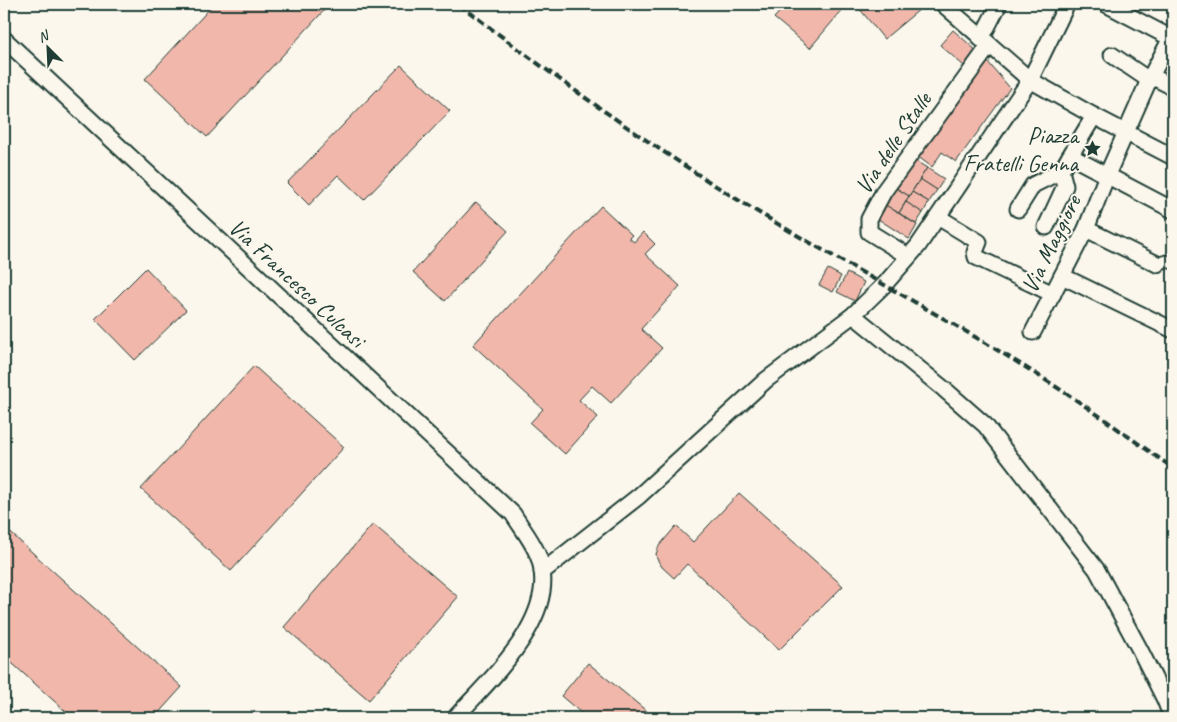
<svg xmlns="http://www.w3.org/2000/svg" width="1177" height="722" font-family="Caveat,sans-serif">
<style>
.building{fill:#f2b7ab;stroke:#1f3d34}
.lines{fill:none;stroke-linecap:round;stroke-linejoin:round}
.pedestrian-casing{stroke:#1f3d34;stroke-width:15}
.minor-casing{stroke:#1f3d34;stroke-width:19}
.pedestrian{stroke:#fbf7ec;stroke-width:11}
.minor{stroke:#fbf7ec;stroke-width:15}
.rail{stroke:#1f3d34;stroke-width:4;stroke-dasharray:8 4;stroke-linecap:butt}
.labels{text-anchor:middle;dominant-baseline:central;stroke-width:4;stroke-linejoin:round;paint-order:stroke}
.poi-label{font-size:24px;fill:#1f3d34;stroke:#fbf7ec;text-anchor:end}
.street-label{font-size:24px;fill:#1f3d34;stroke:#fbf7ec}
</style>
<rect width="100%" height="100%" fill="#fbf7ec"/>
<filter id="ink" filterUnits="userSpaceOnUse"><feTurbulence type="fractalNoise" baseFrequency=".02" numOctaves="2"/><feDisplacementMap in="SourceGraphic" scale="10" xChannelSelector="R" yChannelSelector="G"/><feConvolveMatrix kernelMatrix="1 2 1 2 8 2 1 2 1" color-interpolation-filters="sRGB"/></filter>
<g filter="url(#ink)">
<!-- building -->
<g class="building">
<path d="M214 4H330L207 137 145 79Z"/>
<path d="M787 4H839L844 8 810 48 774 18Z"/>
<path d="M865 4H915L920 9 884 39 859 8Z"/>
<path d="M953 30 977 51 964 66 940 45Z"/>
<path d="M987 61 1010 88 956 162 942 152 932 167 917 156Z"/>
<path d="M401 65 450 111 364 200 338 175 309 205 287 183Z"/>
<path d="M914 160 927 168 909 196 896 188Z"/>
<path d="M927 168 944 179 937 190 920 179Z"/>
<path d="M920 179 937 190 929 202 912 192Z"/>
<path d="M896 188 909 196 899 213 885 205Z"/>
<path d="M912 192 929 202 923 213 906 202Z"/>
<path d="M476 202 508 231 445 301 413 272Z"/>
<path d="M906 202 923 213 916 224 899 213Z"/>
<path d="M884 204 917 225 909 239 875 217Z"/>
<path d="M601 206 632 235 629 238 634 242 643 232 655 244 645 254 680 286 641 329 662 348 611 403 592 386 579 400 598 417 565 454 530 423 543 409 473 345Z"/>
<path d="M146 268 186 310 135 360 95 319Z"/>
<path d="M828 269 841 276 833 292 819 285Z"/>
<path d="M847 273 864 282 855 301 837 292Z"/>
<path d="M254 366 344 447 231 571 141 489Z"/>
<path d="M739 493 843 586 779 650 687 564 674 578 662 567 657 559 656 554 659 546 676 526 693 542Z"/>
<path d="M373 524 458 597 369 700 284 627Z"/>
<path d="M4 527 182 687 154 718H73L4 656Z"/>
<path d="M588 663 655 718H587L561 696Z"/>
</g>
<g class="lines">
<defs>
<path id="pedestrian" d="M1157 264 1167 261 1173 263"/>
<g id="minor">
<path d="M943 4 1030 80 1094 116 1173 157"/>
<path d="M4 39 513 514C521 527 531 539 537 553 564 613 491 678 455 718"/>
<path d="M981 39 999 4"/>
<path d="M1112 55 1149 80"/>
<path d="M1151 76 1173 87"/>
<path d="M1070 156 1173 210"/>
<path d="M1018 209 1033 185 1061 171 1094 116"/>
<path d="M938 217 979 242 975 252 976 257 1053 294"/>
<path d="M1046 227 1065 186 1061 171"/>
<path d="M1086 229 1157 264"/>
<path d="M908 256 869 232V219L884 191 989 46"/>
<path d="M1062 276 1173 330"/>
<path d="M853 315 944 389 985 425 1097 570 1140 650 1165 700 1172 718"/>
<path d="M1033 332 1086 229 1107 175 1149 80 1171 38 1106 4"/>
<path d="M542 572 639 496 766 380 853 315 884 285 918 246 1030 80 1067 4"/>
</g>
</defs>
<!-- pedestrian casing -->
<use href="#pedestrian" class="pedestrian-casing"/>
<!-- minor casing -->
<use href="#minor" class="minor-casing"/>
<!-- pedestrian -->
<use href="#pedestrian" class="pedestrian"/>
<!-- minor -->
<use href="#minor" class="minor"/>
<!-- rail -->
<path class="rail" d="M459 4C551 75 645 142 743 203 849 268 961 324 1064 392 1101 416 1137 443 1173 468"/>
</g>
</g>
<!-- icons -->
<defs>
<symbol id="sight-bare" viewBox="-9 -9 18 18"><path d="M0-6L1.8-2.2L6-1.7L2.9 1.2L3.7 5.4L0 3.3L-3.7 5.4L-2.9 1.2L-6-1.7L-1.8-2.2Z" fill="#1f3d34" stroke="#fbf7ec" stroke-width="2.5" paint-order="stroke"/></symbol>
</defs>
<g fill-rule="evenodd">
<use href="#sight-bare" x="1080" y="136" width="25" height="25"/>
</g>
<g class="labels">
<!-- poi labels -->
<g class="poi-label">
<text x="1078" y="135">Piazza<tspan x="1078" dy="28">Fratelli Genna</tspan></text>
</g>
<!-- street labels -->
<g class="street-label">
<text transform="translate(893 143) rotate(-56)">Via delle Stalle</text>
<text transform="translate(1051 244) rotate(-64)">Via Maggiore</text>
<text transform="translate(297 283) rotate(43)">Via Francesco Culcasi</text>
</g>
</g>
<!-- margin -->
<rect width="1177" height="722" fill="none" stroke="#fbf7ec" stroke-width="20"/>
<rect x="10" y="10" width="1157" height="702" fill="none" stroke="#1f3d34" stroke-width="2" filter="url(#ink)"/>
<!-- north arrow -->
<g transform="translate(48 48) rotate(336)" stroke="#fbf7ec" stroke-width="4" paint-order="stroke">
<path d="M0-4L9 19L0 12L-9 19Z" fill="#1f3d34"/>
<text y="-8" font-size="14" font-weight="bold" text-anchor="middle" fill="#1f3d34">N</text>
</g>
</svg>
